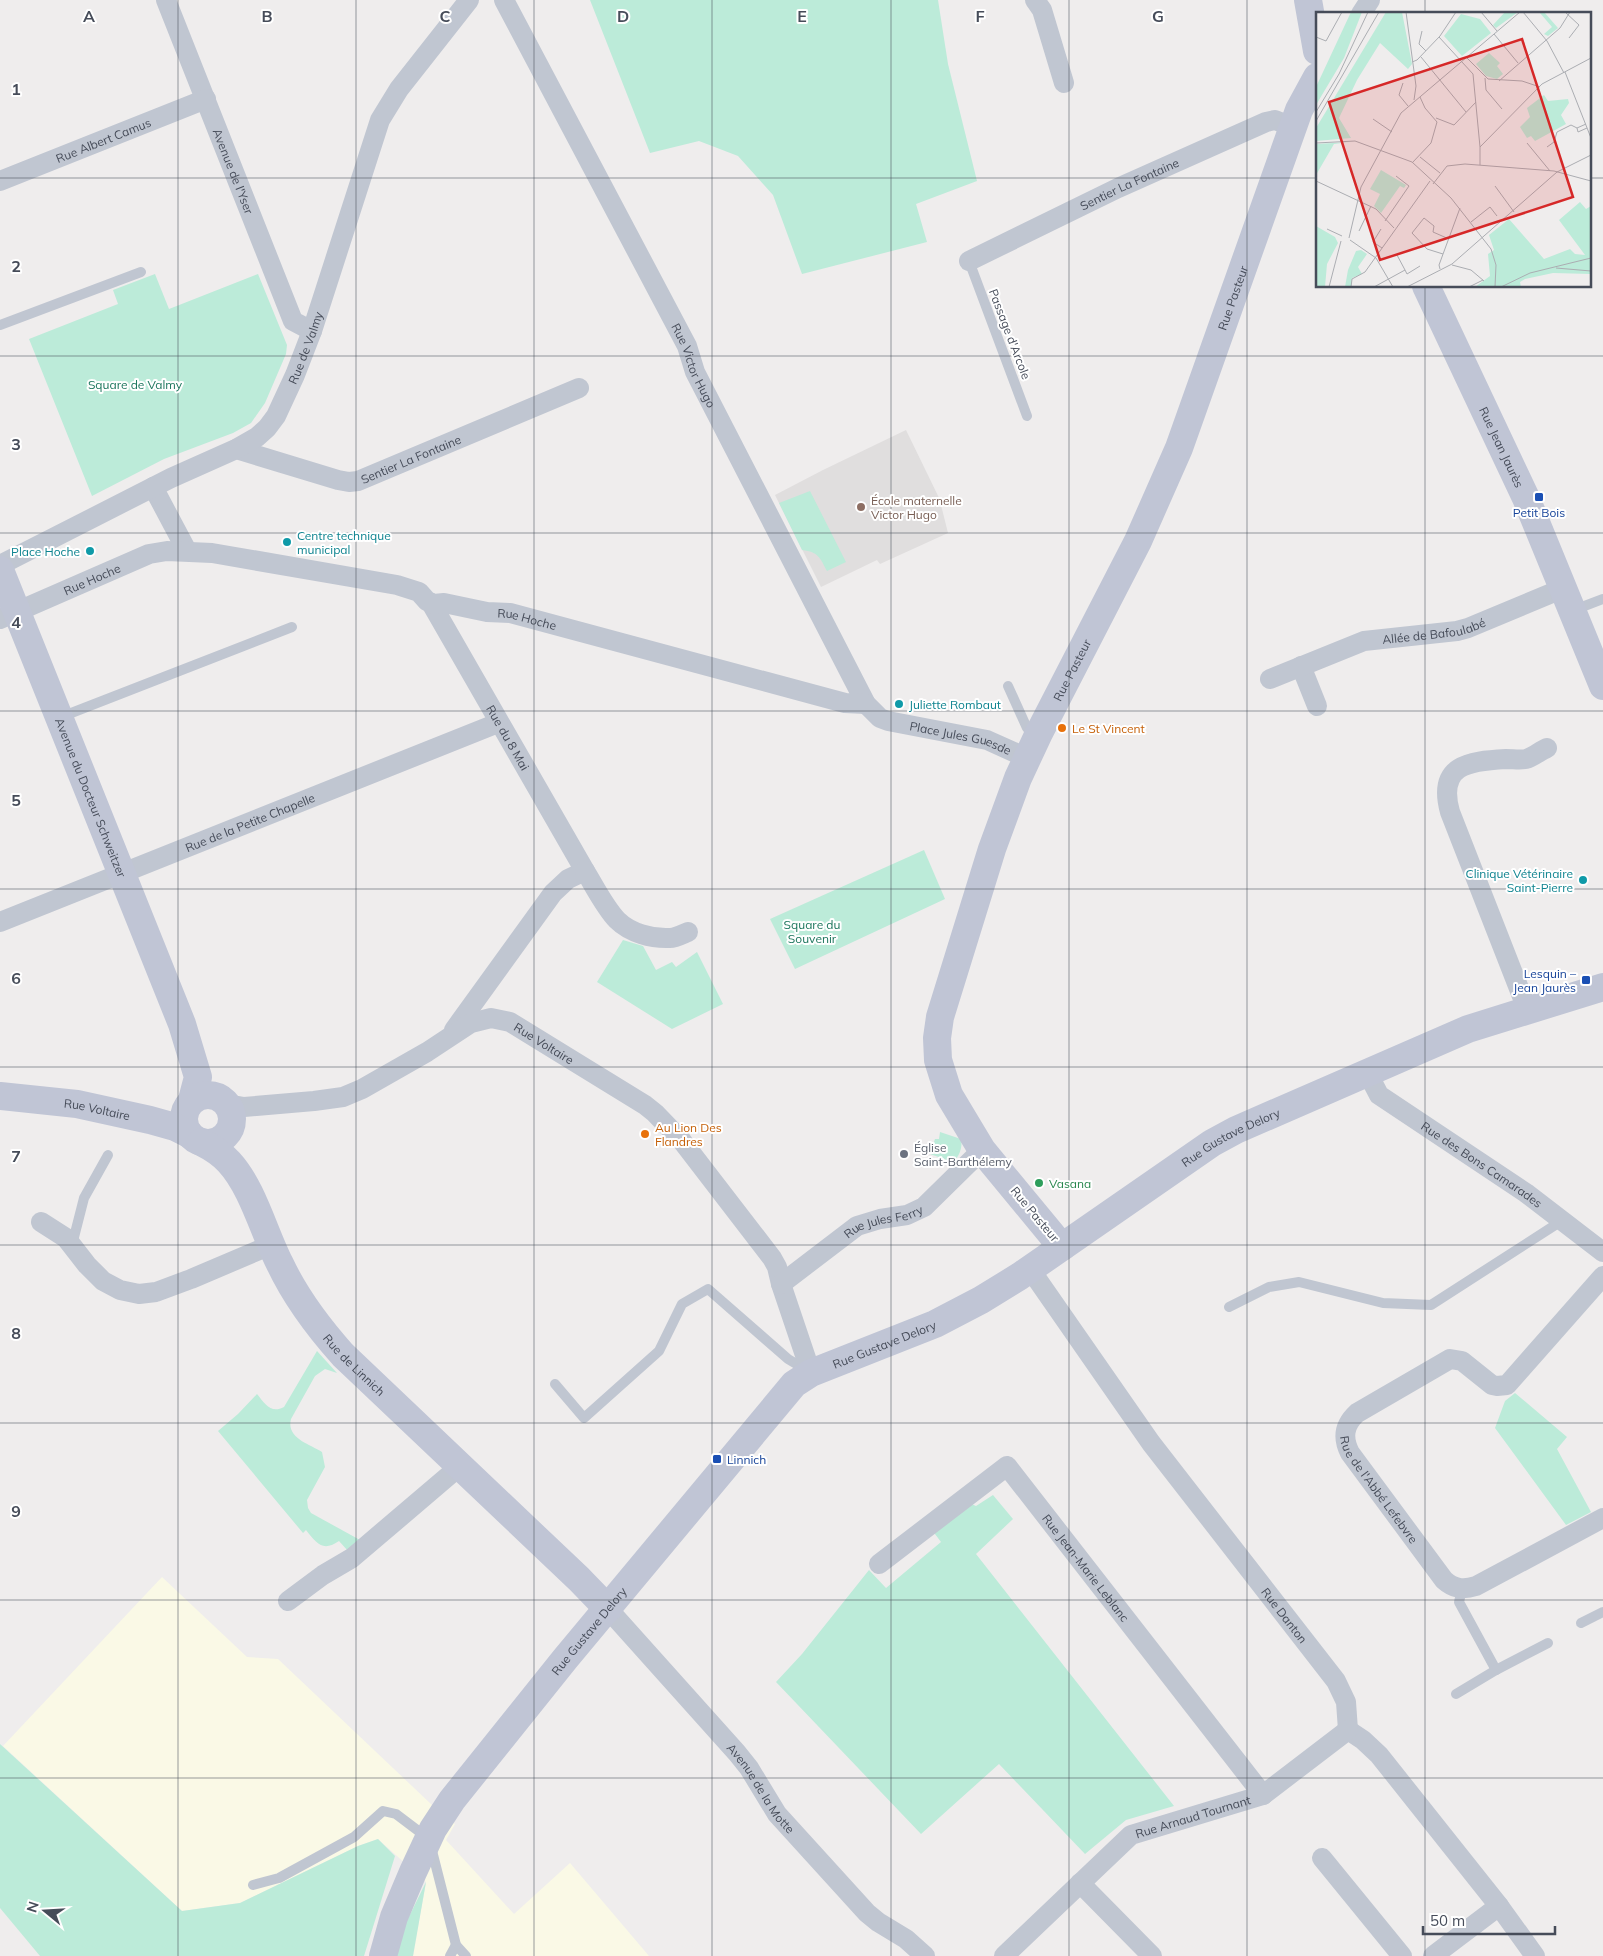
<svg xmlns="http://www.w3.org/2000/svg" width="1603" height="1956" font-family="Mulish,sans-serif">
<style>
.commercial{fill:#faf9e6}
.education{fill:#e0dede}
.green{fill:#bcebd9}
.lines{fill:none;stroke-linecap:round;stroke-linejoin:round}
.lane{stroke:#c0c6d1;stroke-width:10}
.street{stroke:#c0c6d1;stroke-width:20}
.secondary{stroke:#c0c5d5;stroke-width:28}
.grid{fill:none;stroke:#464c59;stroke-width:1;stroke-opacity:0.55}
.transit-dot{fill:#1a4fb4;stroke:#fff;stroke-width:2}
.education-dot{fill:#8d6e63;stroke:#fff;stroke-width:2}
.culture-dot{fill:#0f9aa8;stroke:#fff;stroke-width:2}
.food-dot{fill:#e8710a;stroke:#fff;stroke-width:2}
.worship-dot{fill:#6b7280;stroke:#fff;stroke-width:2}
.leisure-dot{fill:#2e9e5b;stroke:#fff;stroke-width:2}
.labels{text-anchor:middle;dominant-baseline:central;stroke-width:4;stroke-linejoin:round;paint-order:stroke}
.street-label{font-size:12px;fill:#464c59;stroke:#fff}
.park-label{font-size:12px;fill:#1b755c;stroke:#fff}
.education-label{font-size:12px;fill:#785e54;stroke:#fff;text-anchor:start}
.transit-label{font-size:12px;fill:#164399;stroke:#fff}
.culture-label{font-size:12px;fill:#0d838f;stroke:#fff;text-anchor:start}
.food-label{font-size:12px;fill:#c56008;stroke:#fff;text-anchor:start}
.worship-label{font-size:12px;fill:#5b616d;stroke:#fff;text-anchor:start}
.leisure-label{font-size:12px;fill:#27864d;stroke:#fff;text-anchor:start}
.inset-road{fill:none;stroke:#abadb2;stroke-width:1}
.view{fill:#d62828;fill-opacity:0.15;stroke:#d62828;stroke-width:2.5}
.inset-edge{fill:none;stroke:#464c59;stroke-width:2.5}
.grid-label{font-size:16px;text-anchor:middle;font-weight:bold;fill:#464c59;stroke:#fff;stroke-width:4;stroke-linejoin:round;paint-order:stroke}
</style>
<rect width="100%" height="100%" fill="#efeded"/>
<!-- commercial -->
<path class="commercial" d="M162 1577 247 1657 278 1659 432 1805 455 1824 446 1840 514 1914 570 1863 649 1956H413L426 1882 378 1839 358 1846 240 1903 182 1911 3 1746Z"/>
<!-- education -->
<path class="education" d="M906 430 942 504 941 505 948 533 880 564 877 560 821 587 775 495 823 470Z"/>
<!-- green -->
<g class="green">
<path d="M590 0H938L948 64 977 181 916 204 927 242 802 274 773 195 738 156 699 141 650 153Z"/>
<path d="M155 274 169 309 258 274 287 345 286 354 265 403 251 423 233 433 164 459 92 496 29 339 118 304 113 290Z"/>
<path d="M810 491 846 562 827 571C820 558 819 552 802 550L779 503Z"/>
<path d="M924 850 945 899 795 969 770 919Z"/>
<path d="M623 940 643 946 656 970 672 962 676 967 697 952 723 1004 672 1029 597 982Z"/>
<path d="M940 1132 961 1139C963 1147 959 1157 953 1162L930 1154 931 1149H934L932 1147 935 1139H939Z"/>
<path d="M317 1351 337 1373 325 1369 315 1376 291 1419C286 1438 309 1444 322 1452L325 1467 307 1500 308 1508 311 1513 360 1540 348 1551 339 1541C323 1552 317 1544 306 1530L303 1533 218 1431 238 1414 257 1394C265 1404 271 1414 284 1407Z"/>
<path d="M1515 1393 1567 1437 1557 1449 1591 1512 1566 1525 1495 1428 1505 1401Z"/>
<path d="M993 1495 1013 1519 976 1554 1174 1806 1126 1820 1085 1854 999 1764 921 1834 776 1682 802 1654 869 1570 886 1588 941 1542 932 1530 969 1503 976 1506Z"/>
<path d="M0 1744 182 1911 240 1903 358 1846 378 1839 395 1856 364 1956H40L0 1908Z"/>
<path d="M426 1882 413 1956H394L398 1939Z"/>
</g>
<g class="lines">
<!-- lane -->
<g class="lane">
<path d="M969 261 1027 416"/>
<path d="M0 325 141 272"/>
<path d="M1574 610 1603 599"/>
<path d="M1008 686 1027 728 1039 733"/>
<path d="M61 717 292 627"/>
<path d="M72 1245 84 1198 108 1155"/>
<path d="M1229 1307 1269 1287 1299 1282 1383 1303 1431 1305 1563 1220"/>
<path d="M555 1384 584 1418 659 1351 682 1304 708 1289 788 1359 808 1371"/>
<path d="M1462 1589 1459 1602 1496 1670"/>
<path d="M1581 1623 1603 1612"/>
<path d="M1456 1694 1496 1670 1548 1643"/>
<path d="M253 1885 279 1878 354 1837 383 1811 396 1814 429 1839 456 1945 466 1956"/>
<path d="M450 1956 456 1945"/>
</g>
<!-- street -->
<g class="street">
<path id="s1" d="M166 0 293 321 312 331"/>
<path id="s2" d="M504 0 687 346 695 372 866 704 880 718 888 721 987 740 1027 758"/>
<path d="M1035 0 1042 10 1064 83"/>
<path d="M1361 14 1370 0"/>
<path id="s3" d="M0 181 206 99"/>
<path id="s4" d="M969 261 1118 188 1266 122 1275 120 1293 127"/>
<path id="s5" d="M236 449 338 480 349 482 358 481 579 388"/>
<path d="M153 487 187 551"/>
<path id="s6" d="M0 565 171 478 236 449 257 437 267 428 276 416 295 375 312 331 380 120 399 89 469 0"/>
<path id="s7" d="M431 603 585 871 568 879 553 893 454 1030"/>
<path id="s8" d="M0 619 149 554 167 551 212 553 397 585 419 592 427 601 434 604 444 603 487 612 510 613 845 703 866 704"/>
<path d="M1301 666 1317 706"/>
<path id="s9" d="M1270 679 1364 641 1457 631 1468 628 1564 588"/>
<path d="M585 871C595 887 604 906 617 920 630 933 652 939 670 938 676 938 683 934 688 932"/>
<path id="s10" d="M0 922 498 723"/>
<path d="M1527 1009 1450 812C1437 765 1468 761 1506 759 1513 759 1520 760 1526 759 1533 757 1540 751 1547 748"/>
<path id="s11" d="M1367 1072 1379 1095 1526 1193 1603 1252"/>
<path id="s12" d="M227 1104 244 1107 314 1101 343 1097 362 1089 427 1052 471 1023 491 1018 510 1022 645 1105 655 1113 682 1141 772 1258 777 1267 781 1284 811 1373"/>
<path d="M41 1222 66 1238 87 1265 103 1281 120 1290 139 1294 156 1292 191 1279 271 1245"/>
<path id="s13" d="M1030 1269 1151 1443 1336 1681 1346 1702 1348 1730"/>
<path id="s14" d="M1603 1276 1507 1385 1497 1386 1492 1385 1462 1361 1450 1359 1357 1413C1344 1425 1342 1437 1350 1453L1444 1580C1454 1589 1463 1590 1476 1586L1603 1518"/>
<path id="s15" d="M781 1284 857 1226 880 1219 907 1215 924 1207 982 1150"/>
<path id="s16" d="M879 1564 1007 1466 1263 1795"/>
<path d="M288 1601 323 1575 352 1558 460 1466"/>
<path id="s17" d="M608 1609 737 1753 749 1768 777 1814 867 1913 878 1922 906 1939 925 1956"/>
<path d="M1348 1730 1363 1740 1379 1755 1499 1906 1535 1956"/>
<path d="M1322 1858 1402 1956"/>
<path d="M1080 1883 1152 1956"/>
<path id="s18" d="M1004 1956 1131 1835 1263 1795 1348 1730"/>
<path d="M1433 1956 1499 1906"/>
</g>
<!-- secondary -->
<g class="secondary">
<path d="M1308 0 1317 51"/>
<path id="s19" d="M1426 286 1526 498 1603 686"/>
<path id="s20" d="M0 570 182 1024 198 1077 192 1100"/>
<circle cx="208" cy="1119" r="24"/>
<path id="s21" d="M0 1096 77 1104 150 1120 175 1127 189 1134"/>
<path id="s22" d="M201 1142C211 1147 221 1153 229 1162 253 1188 264 1233 280 1264 296 1298 318 1327 343 1355L579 1579 608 1609"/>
<path id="s23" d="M1062 1247 982 1150 949 1095 938 1060 937 1038 940 1017 992 849 1018 778 1039 733 1138 541 1179 448 1299 110 1317 77"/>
<path id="s24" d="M383 1956 394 1917 413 1872 433 1829 452 1800 565 1659 794 1384 811 1373 935 1324 981 1300 1020 1276 1212 1143 1236 1130 1468 1029 1603 987"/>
</g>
</g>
<!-- grid -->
<path class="grid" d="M178 0V1956M356 0V1956M534 0V1956M712 0V1956M891 0V1956M1069 0V1956M1247 0V1956M1425 0V14M0 178H1317M1589 178H1603M1425 286V1956M0 356H1603M0 533H1603M0 711H1603M0 889H1603M0 1067H1603M0 1245H1603M0 1423H1603M0 1600H1603M0 1778H1603"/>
<!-- markers -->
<g class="transit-dot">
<rect x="1534" y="492" width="10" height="10" rx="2.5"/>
<rect x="1581" y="975" width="10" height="10" rx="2.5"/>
<rect x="712" y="1454" width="10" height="10" rx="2.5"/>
</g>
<circle class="education-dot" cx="861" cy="507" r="5"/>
<g class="culture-dot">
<circle cx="287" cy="542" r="5"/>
<circle cx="90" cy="551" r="5"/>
<circle cx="899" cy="704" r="5"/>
<circle cx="1583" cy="880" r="5"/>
</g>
<g class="food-dot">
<circle cx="1062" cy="728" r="5"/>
<circle cx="645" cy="1134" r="5"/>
</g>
<circle class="worship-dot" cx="904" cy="1154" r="5"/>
<circle class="leisure-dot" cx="1039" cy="1183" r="5"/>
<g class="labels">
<!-- street labels -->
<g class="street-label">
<text stroke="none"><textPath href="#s3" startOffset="111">Rue Albert Camus</textPath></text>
<text stroke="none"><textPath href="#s1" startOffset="184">Avenue de l'Yser</textPath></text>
<text stroke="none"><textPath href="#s4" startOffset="178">Sentier La Fontaine</textPath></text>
<text stroke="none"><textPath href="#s23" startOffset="1048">Rue Pasteur</textPath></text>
<text transform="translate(1010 334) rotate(69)">Passage d'Arcole</text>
<text stroke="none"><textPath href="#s6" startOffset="390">Rue de Valmy</textPath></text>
<text stroke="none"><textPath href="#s2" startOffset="412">Rue Victor Hugo</textPath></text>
<text stroke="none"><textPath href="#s19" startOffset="178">Rue Jean Jaurès</textPath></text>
<text stroke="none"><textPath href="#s5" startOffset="184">Sentier La Fontaine</textPath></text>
<text stroke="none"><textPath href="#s8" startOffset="100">Rue Hoche</textPath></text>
<text stroke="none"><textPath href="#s8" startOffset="551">Rue Hoche</textPath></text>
<text stroke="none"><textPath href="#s9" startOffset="172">Allée de Bafoulabé</textPath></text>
<text stroke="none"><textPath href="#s23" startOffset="642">Rue Pasteur</textPath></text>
<text stroke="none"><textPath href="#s7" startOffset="155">Rue du 8 Mai</textPath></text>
<text stroke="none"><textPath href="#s2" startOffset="895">Place Jules Guesde</textPath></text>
<text stroke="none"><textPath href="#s20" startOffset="245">Avenue du Docteur Schweitzer</textPath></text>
<text stroke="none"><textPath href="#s10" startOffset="269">Rue de la Petite Chapelle</textPath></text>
<text stroke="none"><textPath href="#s12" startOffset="345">Rue Voltaire</textPath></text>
<text stroke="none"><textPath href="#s21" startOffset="98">Rue Voltaire</textPath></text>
<text stroke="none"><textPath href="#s24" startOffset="1214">Rue Gustave Delory</textPath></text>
<text stroke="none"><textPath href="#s11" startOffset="150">Rue des Bons Camarades</textPath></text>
<text transform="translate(1035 1214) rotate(50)">Rue Pasteur</text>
<text stroke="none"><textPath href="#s15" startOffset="122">Rue Jules Ferry</textPath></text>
<text stroke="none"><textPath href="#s24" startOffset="809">Rue Gustave Delory</textPath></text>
<text stroke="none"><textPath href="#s22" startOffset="275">Rue de Linnich</textPath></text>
<text stroke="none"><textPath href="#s14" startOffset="409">Rue de l'Abbé Lefebvre</textPath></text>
<text stroke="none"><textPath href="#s16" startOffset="290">Rue Jean-Marie Leblanc</textPath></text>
<text stroke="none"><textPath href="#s13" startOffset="430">Rue Danton</textPath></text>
<text stroke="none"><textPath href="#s24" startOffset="389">Rue Gustave Delory</textPath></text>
<text stroke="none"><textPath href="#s17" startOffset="236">Avenue de la Motte</textPath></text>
<text stroke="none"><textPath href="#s18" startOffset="240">Rue Arnaud Tournant</textPath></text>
</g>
<!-- park labels -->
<g class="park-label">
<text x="135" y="384">Square de Valmy</text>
<text x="812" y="924">Square du<tspan x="812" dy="14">Souvenir</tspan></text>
</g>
<!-- education labels -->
<g class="education-label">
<text x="871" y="500">École maternelle<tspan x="871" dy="14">Victor Hugo</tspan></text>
</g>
<!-- transit labels -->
<g class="transit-label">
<text x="1539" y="512">Petit Bois</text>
<text x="1576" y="973" text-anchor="end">Lesquin –<tspan x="1576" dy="14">Jean Jaurès</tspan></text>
<text x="727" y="1459" text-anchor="start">Linnich</text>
</g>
<!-- culture labels -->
<g class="culture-label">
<text x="297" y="535">Centre technique<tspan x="297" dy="14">municipal</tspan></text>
<text x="80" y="551" text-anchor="end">Place Hoche</text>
<text x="909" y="704">Juliette Rombaut</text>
<text x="1573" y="873" text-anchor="end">Clinique Vétérinaire<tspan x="1573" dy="14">Saint-Pierre</tspan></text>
</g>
<!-- food labels -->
<g class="food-label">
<text x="1072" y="728">Le St Vincent</text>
<text x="655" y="1127">Au Lion Des<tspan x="655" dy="14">Flandres</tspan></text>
</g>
<!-- worship labels -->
<g class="worship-label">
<text x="914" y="1147">Église<tspan x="914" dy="14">Saint-Barthélemy</tspan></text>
</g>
<!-- leisure labels -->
<g class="leisure-label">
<text x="1049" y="1183">Vasana</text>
</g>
</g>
<!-- overview -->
<g transform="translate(1316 12)">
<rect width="275" height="275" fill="#efeded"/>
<path d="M35 0H46L28 46 0 93V75ZM70 0H86L96 52 92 57 64 31 41 68 23 106 35 126 0 129V116ZM189 0H202L180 16 177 13ZM228 0 242 16 232 24 228 22 236 15 224 1ZM145 2 164 7 175 21 146 44 128 24ZM173 41 184 51 181 54 187 62 181 67 170 64 160 52ZM228 83 232 89 252 87 253 91 245 103 250 112 219 129 215 124 211 126 204 115 214 105 211 96ZM34 130 18 132 0 163V132ZM65 158 90 173 88 176 84 174 65 201 58 194 64 182 54 177ZM264 190 270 197 275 194V262L237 261 209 267 204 270 205 275H159L174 264 172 242 178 238 173 223 193 207 228 247 254 237 259 242 269 243 243 208ZM0 214 19 225 22 231 11 252 9 275H0ZM45 238 51 242 42 255 46 262 36 266 35 275H29L32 258 40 239Z" fill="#bcebd9"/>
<path class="inset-road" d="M90 0 100 74 98 88M165 0 181 19M207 0 231 29 248 61M249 0 263 13 253 26M106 19 103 32 110 39M178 22 202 51M0 25 10 29 26 0M123 25 157 62 164 135M105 45 150 100M150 45 172 67 206 69 224 75M96 50 101 48 124 24 140 0M249 60 275 126M169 66 170 78 186 97M183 69 244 16 254 0M87 71 83 83 92 94M0 100 23 62 52 0M120 106 138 113 160 90M57 107 76 120M0 109 63 0M270 112 261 116 262 120 271 116M0 131 39 129 96 150 135 186 175 237 180 253 179 275M211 131 234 159M231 135 238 130 241 120 255 113 261 116M104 145 124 161M96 151 115 131 121 110 109 96 104 85M164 153V135L226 72 275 46M0 169 60 197 78 216M117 172 131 154 149 152 238 159 275 169M179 174 198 200M69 209 93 174 80 164M155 210 174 195 181 204M11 217 26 224M65 217 57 230 66 236M43 219 55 194M33 226 45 175 85 101 204 0M34 228 60 246 77 275M127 242 111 237 96 221 108 206 118 214 117 220 133 227M81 243 89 258M136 253 155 258 168 269M240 256 275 259M124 257 123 253 144 196M13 275 25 229M35 275 36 267 49 260 114 169M58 275 89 258 91 262 104 254M91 275 136 252 241 160 275 143M153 275 167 268M185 275 214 261 275 246"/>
<path class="view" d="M206 27 257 185 64 248 13 90Z"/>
<rect width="275" height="275" class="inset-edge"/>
</g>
<g class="grid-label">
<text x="89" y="22">A</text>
<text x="267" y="22">B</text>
<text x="445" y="22">C</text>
<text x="623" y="22">D</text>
<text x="802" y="22">E</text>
<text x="980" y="22">F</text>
<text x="1158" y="22">G</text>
<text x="16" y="95">1</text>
<text x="16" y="272">2</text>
<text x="16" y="450">3</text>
<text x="16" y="628">4</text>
<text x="16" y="806">5</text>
<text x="16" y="984">6</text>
<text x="16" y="1162">7</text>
<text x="16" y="1339">8</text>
<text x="16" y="1517">9</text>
</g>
<!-- north arrow -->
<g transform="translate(45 1911) rotate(288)" stroke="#ffffff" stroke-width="4" paint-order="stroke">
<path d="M0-4L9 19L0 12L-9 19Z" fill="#464c59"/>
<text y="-8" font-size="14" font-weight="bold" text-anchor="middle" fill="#464c59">N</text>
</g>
<!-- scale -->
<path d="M1423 1926v8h132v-8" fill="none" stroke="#464c59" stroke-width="2.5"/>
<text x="1430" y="1926" font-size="15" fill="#464c59" stroke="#ffffff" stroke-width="4" paint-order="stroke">50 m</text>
</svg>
